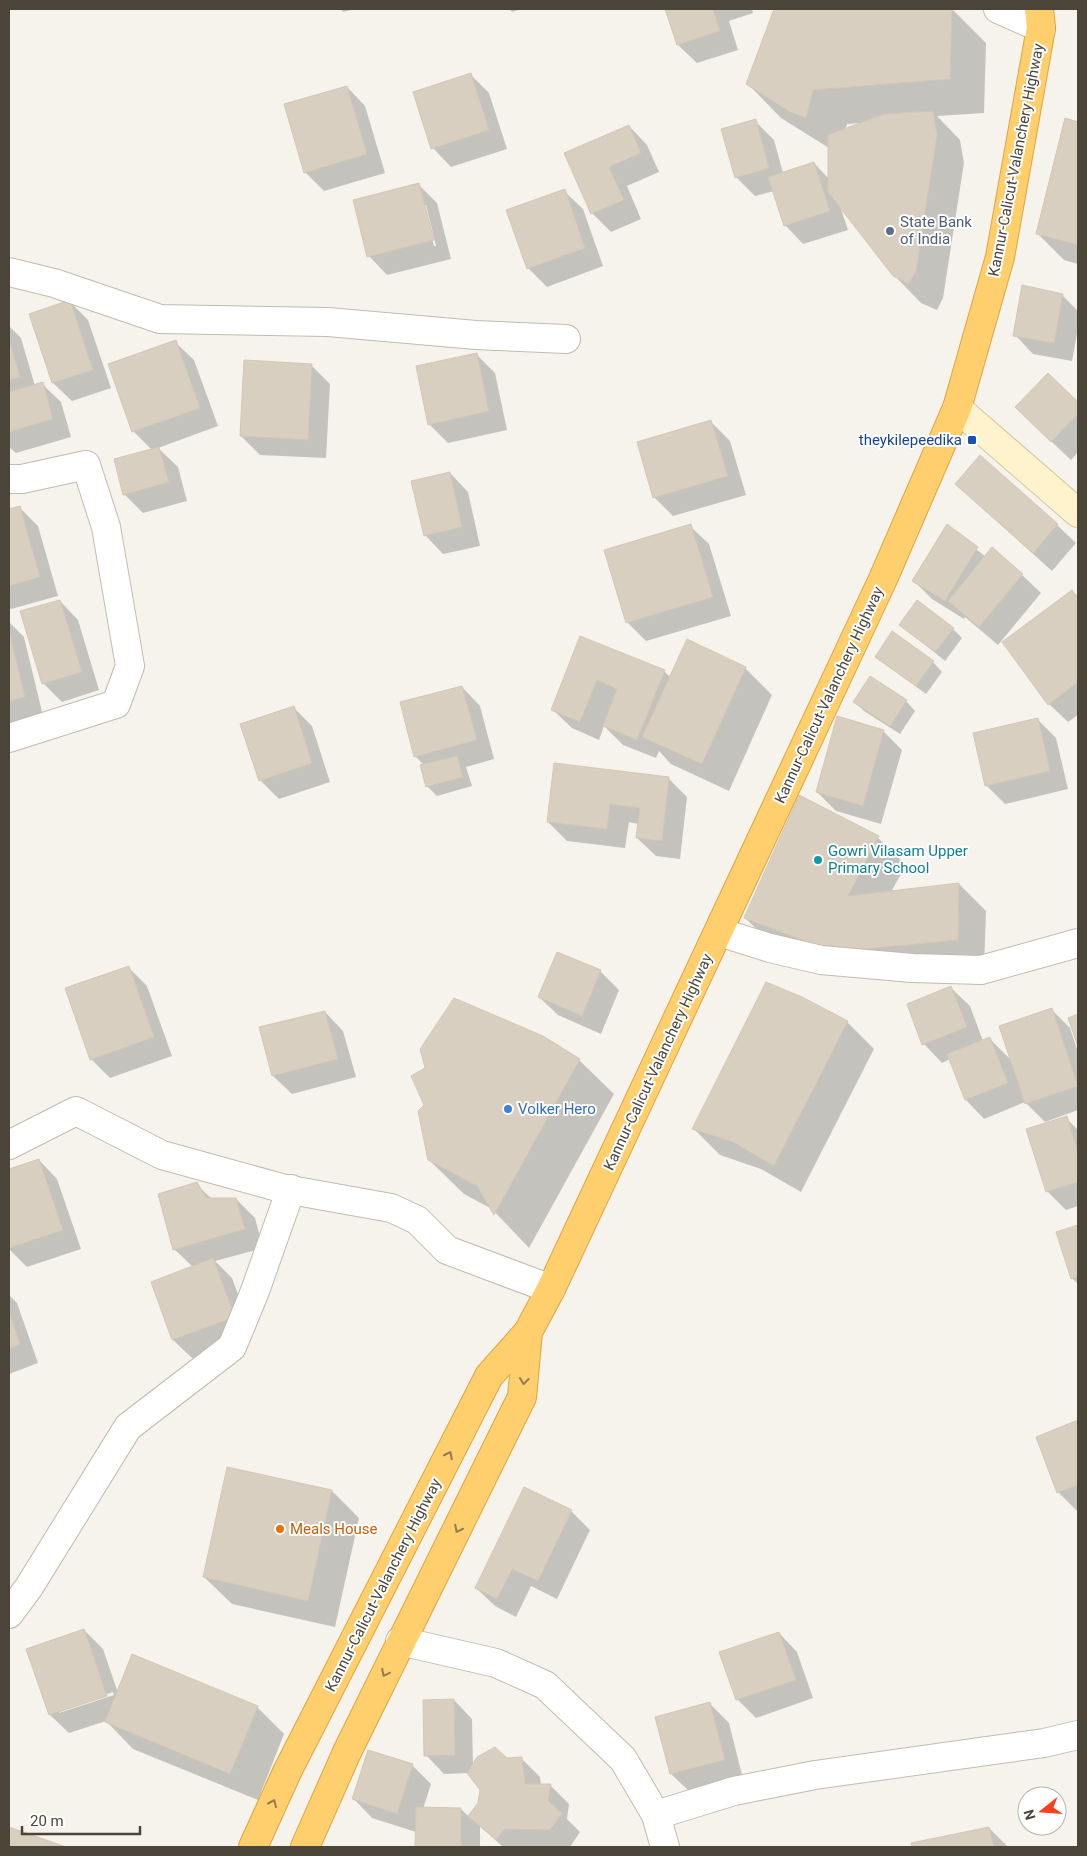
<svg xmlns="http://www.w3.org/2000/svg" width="1087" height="1856" font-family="Roboto,sans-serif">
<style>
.shadow{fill:#0003;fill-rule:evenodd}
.building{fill:#d8cfc1;stroke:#d3c7b4}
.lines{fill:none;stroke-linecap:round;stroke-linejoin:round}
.street-casing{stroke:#c2bbae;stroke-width:30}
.secondary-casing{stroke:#d6c79b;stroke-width:30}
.highway-casing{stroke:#e0a43c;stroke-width:30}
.street{stroke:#fff;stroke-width:28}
.secondary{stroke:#fff3cd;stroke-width:28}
.highway{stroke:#ffcf6e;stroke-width:28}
.oneway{stroke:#937c4e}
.service-dot{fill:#5c6f8a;stroke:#fff;stroke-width:2}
.transit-dot{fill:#1a4fb4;stroke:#fff;stroke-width:2}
.culture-dot{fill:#0f9aa8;stroke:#fff;stroke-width:2}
.shop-dot{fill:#3f7fe0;stroke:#fff;stroke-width:2}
.food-dot{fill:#e8710a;stroke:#fff;stroke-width:2}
.labels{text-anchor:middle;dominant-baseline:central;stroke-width:4;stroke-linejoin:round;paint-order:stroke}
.street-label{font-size:15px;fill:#4b4439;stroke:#fff}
.service-label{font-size:15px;fill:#4e5e75;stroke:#fff;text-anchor:start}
.transit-label{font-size:15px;fill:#164399;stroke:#fff;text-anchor:end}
.culture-label{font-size:15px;fill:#0d838f;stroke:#fff;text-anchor:start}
.shop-label{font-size:15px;fill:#366cbe;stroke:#fff;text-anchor:start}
.food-label{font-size:15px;fill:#c56008;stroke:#fff;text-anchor:start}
</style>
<rect width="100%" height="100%" fill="#f6f3ec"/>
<!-- shadow -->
<g class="shadow">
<path d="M341 9H356L343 12Z"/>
<path d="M509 9H522L512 12Z"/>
<path d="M666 9H752L753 13 729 21 738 50 697 63 678 45Z"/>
<path d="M775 9H952L986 43 984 113 937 116 960 140 964 163 943 298 937 310 921 303 894 275 840 206 848 230 803 244 785 225 774 191 755 196 736 177 755 121 774 140 783 173 814 163 829 179V148L781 118 747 83ZM861 123 845 130 847 124Z"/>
<path d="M470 74 489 93 507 149 451 167 433 148Z"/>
<path d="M347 87 365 106 385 173 324 191 305 172Z"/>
<path d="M1066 120 1078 123V264L1064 260 1037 233Z"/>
<path d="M629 126 647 145 659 172 627 186 641 219 611 232 592 213 566 153Z"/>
<path d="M418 184 437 203 451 259 387 275 369 256ZM423 205H426L436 246H434Z"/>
<path d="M564 191 583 209 603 266 547 287 528 268Z"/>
<path d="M1062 295 1078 311V328L1072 361 1033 354 1015 335Z"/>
<path d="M69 301 88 320 111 388 72 401 53 383 31 314Z"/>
<path d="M9 326 21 338 35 386 42 384 61 402 71 437 16 453 9 447Z"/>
<path d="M175 342 194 360 218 426 158 448 178 467 187 501 143 513 124 494 152 450 133 431Z"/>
<path d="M476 354 495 373 507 430 448 443 429 424Z"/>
<path d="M311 365 330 384 326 458 260 455 241 436Z"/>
<path d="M1048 375 1078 404V452L1071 460 1035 426Z"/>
<path d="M711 422 730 441 746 495 673 516 654 497Z"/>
<path d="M450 473 468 492 480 546 443 554 425 535Z"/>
<path d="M956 484 1057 525 1076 543 1052 571Z"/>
<path d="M20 508 38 526 58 596 11 609 9 607V511Z"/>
<path d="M690 526 709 544 731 616 646 641 627 622Z"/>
<path d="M947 526 986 557 1022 575 1041 593 998 645 965 617 964 619 932 599 913 580Z"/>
<path d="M1072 591 1078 598V715L1068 722 1049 704Z"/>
<path d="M60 601 78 620 99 690 62 702 43 683Z"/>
<path d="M9 622 24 637 43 716 9 724Z"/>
<path d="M900 624 953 629 962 638 945 661Z"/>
<path d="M581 638 664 671 671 678 745 668 772 695 729 791 671 764 659 751 656 758 623 745 604 726 599 740 572 728 553 710Z"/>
<path d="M876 657 933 662 942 672 926 694Z"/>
<path d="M462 687 480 706 494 759 466 767 472 786 437 796 427 786 425 766 416 757 401 703Z"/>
<path d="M906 701 915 711 900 734 864 711 855 702Z"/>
<path d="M293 707 312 726 330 782 279 799 260 780Z"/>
<path d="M1037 719 1056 738 1068 789 1005 804 986 785Z"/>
<path d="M883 731 902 750 881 824 836 811 817 792Z"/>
<path d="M668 778 687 797 680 859 656 856 637 838 639 824 629 822 625 848 567 841 548 822Z"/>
<path d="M799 797 878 838 906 865 891 892 959 884 986 911 984 967 862 978 773 945 745 918Z"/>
<path d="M128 967 147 986 172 1056 110 1078 91 1059Z"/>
<path d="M600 971 619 990 601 1034 558 1015 539 997Z"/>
<path d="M951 988 970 1006 983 1041 990 1039 1012 1061 1052 1010 1070 1028 1078 1052V1110L1045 1122 1025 1102 984 1119 966 1100 950 1059 942 1063 924 1044Z"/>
<path d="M325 1012 343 1031 356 1077 292 1094 273 1076Z"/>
<path d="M847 1022 874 1049 801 1192 761 1169 720 1155 693 1128Z"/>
<path d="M579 1060 614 1094 529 1248 492 1209 464 1194 429 1160Z"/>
<path d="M1066 1118 1078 1130V1206L1066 1210 1047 1191Z"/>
<path d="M39 1160 57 1179 81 1249 27 1267 9 1249V1171Z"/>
<path d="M196 1184 212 1199H236L255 1218 263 1248 215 1261 232 1278 253 1336 192 1358 173 1340 193 1267 174 1249Z"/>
<path d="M1078 1226V1284L1072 1278 1058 1233Z"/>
<path d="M9 1295 17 1303 38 1363 9 1374Z"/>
<path d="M1078 1422V1510L1077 1511 1058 1492 1037 1437Z"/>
<path d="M332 1491 359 1518 335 1627 232 1604 204 1577Z"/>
<path d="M571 1511 590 1530 557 1599 531 1586 516 1617 495 1606 476 1588Z"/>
<path d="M84 1630 103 1649 118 1693 257 1707 284 1734 258 1800 133 1749 106 1721 69 1733 50 1715 28 1650ZM113 1692 114 1695 59 1713V1711Z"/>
<path d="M779 1633 797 1652 813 1698 756 1718 737 1699Z"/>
<path d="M454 1700 472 1719 473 1766 522 1759 540 1777 541 1785H550L569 1804 567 1819 580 1832 570 1847H503L480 1826V1847H416V1832L372 1818 354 1799 412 1765 431 1784 423 1809H461L469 1817 480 1804 481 1790 469 1773 444 1774 426 1755Z"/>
<path d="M710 1704 729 1723 743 1779 690 1792 671 1774Z"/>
<path d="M9 1828 62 1847H9Z"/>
<path d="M989 1828 1008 1847H914L913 1844Z"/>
</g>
<!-- building -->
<g class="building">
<path d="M665 9H713L720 31 677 45Z"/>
<path d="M774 9H952L950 79 813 90 806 118 790 112 746 84Z"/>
<path d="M471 73 489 130 431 149 413 92Z"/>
<path d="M347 86 367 154 304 173 284 104Z"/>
<path d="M933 111 937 135 916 271 909 284 893 276 828 192V135L884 114Z"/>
<path d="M1065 118 1078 122V245L1036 234Z"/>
<path d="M756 119 769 168 735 178 721 129Z"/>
<path d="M629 125 641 153 609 167 624 200 591 214 564 153Z"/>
<path d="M814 162 830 211 784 226 768 177Z"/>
<path d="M419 183 434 240 367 257 353 200Z"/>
<path d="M565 189 585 248 527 269 506 210Z"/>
<path d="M1022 285 1063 294 1054 343 1013 336Z"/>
<path d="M70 300 93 370 52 383 29 314Z"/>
<path d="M9 339 20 377 9 380Z"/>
<path d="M176 340 200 408 132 432 108 364Z"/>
<path d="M477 353 489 411 428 425 416 366Z"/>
<path d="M244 360 312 364 308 440 240 436Z"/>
<path d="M1048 373 1078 402V414L1051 442 1015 407Z"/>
<path d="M43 382 53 419 9 432V392Z"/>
<path d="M711 420 728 476 653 498 637 442Z"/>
<path d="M159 447 169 482 123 495 114 459Z"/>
<path d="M980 455 1058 524 1033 553 955 484Z"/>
<path d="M450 472 462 527 424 536 411 481Z"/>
<path d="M20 506 40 577 9 586V509Z"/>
<path d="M691 524 713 597 626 623 604 550Z"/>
<path d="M947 524 978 547 945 601 912 581Z"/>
<path d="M992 547 1023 574 979 627 948 601Z"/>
<path d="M1072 590 1078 598V682L1048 705 1002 642Z"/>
<path d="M60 600 82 672 42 684 20 611Z"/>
<path d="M917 600 954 628 935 652 899 625Z"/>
<path d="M9 630 25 697 9 701Z"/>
<path d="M892 631 934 661 916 686 875 657Z"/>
<path d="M580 636 665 670 637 740 603 726 617 689 597 680 580 722 551 710Z"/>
<path d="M687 639 746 667 702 764 642 737Z"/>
<path d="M870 676 907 700 890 726 853 702Z"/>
<path d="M462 686 477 740 414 757 400 702Z"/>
<path d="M294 706 312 763 259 781 240 724Z"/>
<path d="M837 716 884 730 863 806 816 792Z"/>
<path d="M1038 718 1050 771 985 786 973 733Z"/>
<path d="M457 756 463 777 426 787 420 765Z"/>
<path d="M554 763 669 777 662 841 636 838 640 808 610 804 607 829 547 822Z"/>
<path d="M799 795 879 836 848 896 959 883 958 940 834 952 744 918Z"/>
<path d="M557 952 601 970 582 1016 538 997Z"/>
<path d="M129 966 154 1037 90 1060 65 988Z"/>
<path d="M766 982 802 997 848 1021 774 1166 733 1142 692 1129Z"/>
<path d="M951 986 967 1027 922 1045 907 1004Z"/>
<path d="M454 998 543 1036 580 1059 494 1215 477 1186 428 1160 418 1111 424 1105 411 1076 425 1068 420 1049Z"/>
<path d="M1052 1008 1078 1086 1025 1104 999 1026Z"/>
<path d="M325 1011 338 1059 272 1076 259 1027Z"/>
<path d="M1078 1014V1047L1068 1018Z"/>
<path d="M990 1037 1008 1083 965 1100 947 1054Z"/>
<path d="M1067 1116 1078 1152V1182L1046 1192 1026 1129Z"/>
<path d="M39 1159 63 1230 9 1248V1169Z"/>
<path d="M197 1182 206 1198H236L245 1229 173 1250 158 1194Z"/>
<path d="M1078 1225V1276L1071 1279 1056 1232Z"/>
<path d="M213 1258 235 1317 172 1340 151 1282Z"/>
<path d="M9 1312 20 1344 9 1349Z"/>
<path d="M1078 1420V1485L1057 1493 1036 1437Z"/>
<path d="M227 1467 332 1490 308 1601 203 1577Z"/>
<path d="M524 1487 572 1510 538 1581 512 1569 497 1599 475 1588Z"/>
<path d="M84 1629 107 1696 49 1715 26 1649Z"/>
<path d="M779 1632 796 1680 736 1700 719 1652Z"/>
<path d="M132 1654 258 1706 230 1774 105 1722Z"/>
<path d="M454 1699 455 1755 424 1756 423 1700Z"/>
<path d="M710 1702 725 1760 670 1774 655 1717Z"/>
<path d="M495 1747 507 1758 522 1757 525 1784H551L548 1801 562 1813 550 1830 505 1829 496 1840 468 1816 478 1803 480 1790 467 1773 477 1757Z"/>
<path d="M368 1750 413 1764 397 1814 352 1799Z"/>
<path d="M416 1807 461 1808V1847H415Z"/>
<path d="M9 1827 66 1847H9Z"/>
<path d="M989 1827 994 1847H912L911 1843Z"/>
</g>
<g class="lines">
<defs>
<g id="street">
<path d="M998 9 1041 28"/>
<path d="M9 272 54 283 160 319 328 322 476 335 566 339"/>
<path d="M9 479H22L86 465 106 527 130 666 116 704 9 738"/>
<path d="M719 932 770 948 821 960 912 968 981 970 1078 943"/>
<path d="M9 1145 76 1111 162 1155 285 1189 391 1208 417 1220 447 1250 551 1289"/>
<path d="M9 1614 29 1587 128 1427 232 1347 255 1291 291 1189"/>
<path d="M400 1641 496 1663 545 1685 623 1759 656 1815 665 1847"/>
<path d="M656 1815 734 1791 815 1775 1044 1743 1078 1735"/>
</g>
<path id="secondary" d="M957 408 1078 513"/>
<g id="highway">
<path d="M253 1847 287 1772 489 1376 528 1332 551 1289 883 579 957 408 1000 257 1041 28 1039 9"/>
<path d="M305 1847 347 1752 522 1397 528 1332"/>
</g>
</defs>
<!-- street casing -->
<use href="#street" class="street-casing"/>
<!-- secondary casing -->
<use href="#secondary" class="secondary-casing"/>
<!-- highway casing -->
<use href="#highway" class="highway-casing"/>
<!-- street -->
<use href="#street" class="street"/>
<!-- secondary -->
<use href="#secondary" class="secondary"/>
<!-- highway -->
<use href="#highway" class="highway"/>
</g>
<!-- one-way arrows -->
<defs><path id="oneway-chevron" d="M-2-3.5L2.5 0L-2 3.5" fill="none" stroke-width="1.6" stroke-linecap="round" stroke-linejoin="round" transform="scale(1.25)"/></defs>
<g class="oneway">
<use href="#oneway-chevron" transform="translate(524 1381) rotate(96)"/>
<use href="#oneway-chevron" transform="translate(449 1455) rotate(-63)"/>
<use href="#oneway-chevron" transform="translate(458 1529) rotate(117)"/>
<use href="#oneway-chevron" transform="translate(385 1673) rotate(116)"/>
<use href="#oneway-chevron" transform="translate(273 1803) rotate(-66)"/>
</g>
<!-- markers -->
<circle class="service-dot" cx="890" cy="231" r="5"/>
<rect class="transit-dot" x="967" y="435" width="10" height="10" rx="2.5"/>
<circle class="culture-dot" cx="818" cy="860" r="5"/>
<circle class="shop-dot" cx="508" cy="1109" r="5"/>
<circle class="food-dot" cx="280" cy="1529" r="5"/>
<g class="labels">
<!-- street labels -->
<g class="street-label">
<text transform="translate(1016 160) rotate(-79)">Kannur-Calicut-Valanchery Highway</text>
<text transform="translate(829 695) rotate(-65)">Kannur-Calicut-Valanchery Highway</text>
<text transform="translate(658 1062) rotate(-65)">Kannur-Calicut-Valanchery Highway</text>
<text transform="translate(383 1585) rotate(-63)">Kannur-Calicut-Valanchery Highway</text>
</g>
<!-- service labels -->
<g class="service-label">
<text x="900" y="222">State Bank<tspan x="900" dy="17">of India</tspan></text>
</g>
<!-- transit labels -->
<g class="transit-label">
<text x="962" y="440">theykilepeedika</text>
</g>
<!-- culture labels -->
<g class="culture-label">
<text x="828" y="851">Gowri Vilasam Upper<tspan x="828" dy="17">Primary School</tspan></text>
</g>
<!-- shop labels -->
<g class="shop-label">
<text x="518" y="1109">Volker Hero</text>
</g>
<!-- food labels -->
<g class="food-label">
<text x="290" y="1529">Meals House</text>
</g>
</g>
<!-- border -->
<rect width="1087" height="1856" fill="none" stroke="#4b4439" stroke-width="20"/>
<!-- north arrow -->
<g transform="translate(1042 1811) rotate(253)"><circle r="24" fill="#ffffff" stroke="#b7b4b0"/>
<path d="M0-4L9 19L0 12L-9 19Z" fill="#fc3f1d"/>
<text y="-8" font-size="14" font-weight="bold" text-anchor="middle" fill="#4b4439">N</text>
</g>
<!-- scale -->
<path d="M22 1826v8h118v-8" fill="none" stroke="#4b4439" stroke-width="2.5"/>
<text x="30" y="1826" font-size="15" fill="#4b4439" stroke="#ffffff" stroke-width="4" paint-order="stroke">20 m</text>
</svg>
